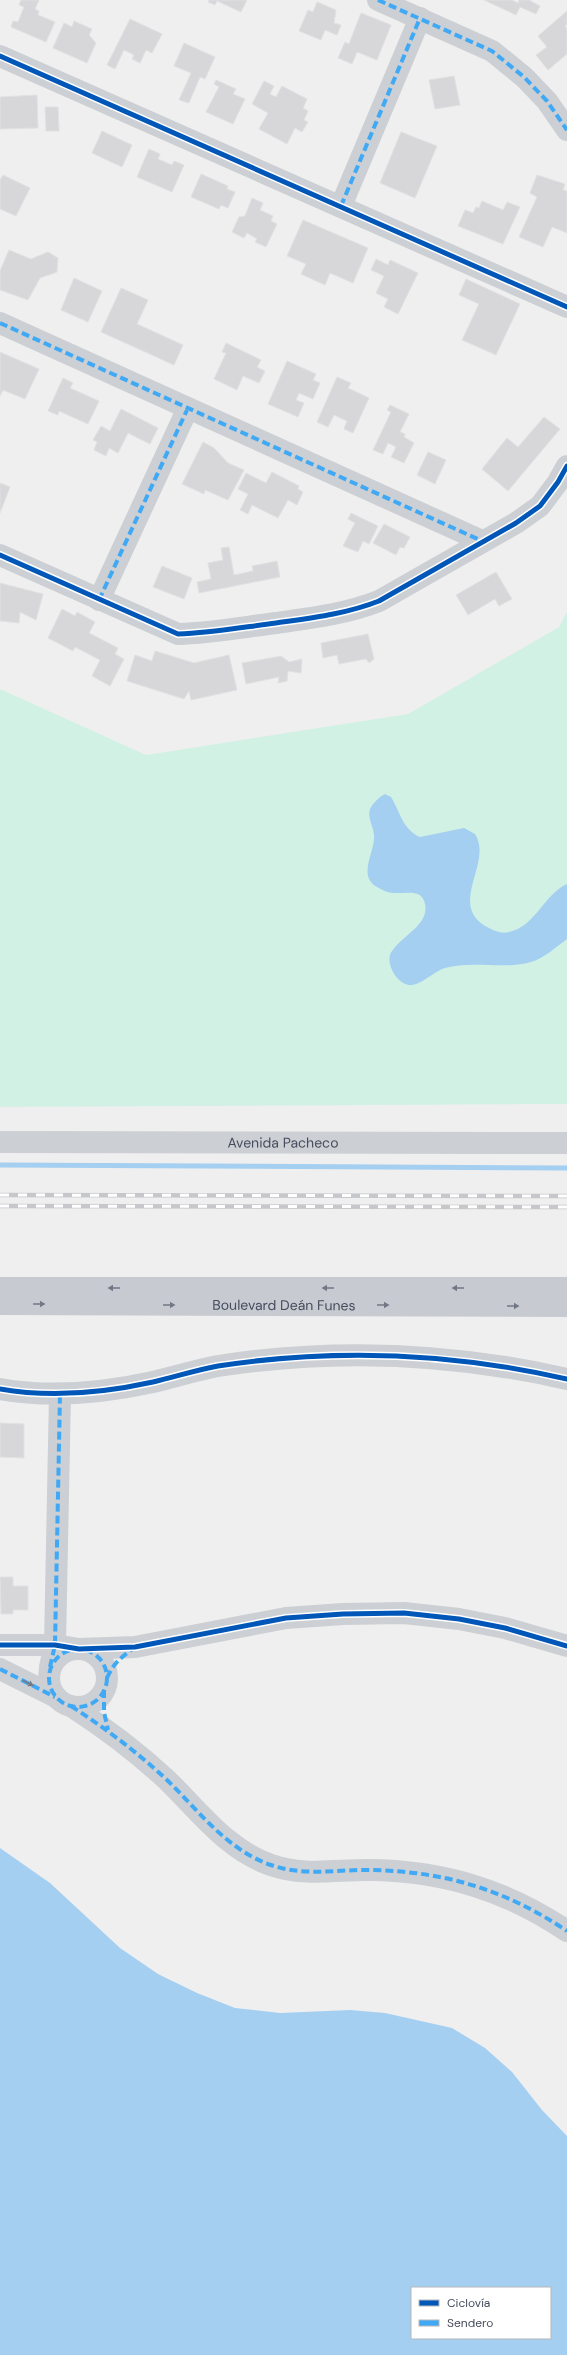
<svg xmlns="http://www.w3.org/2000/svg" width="567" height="2355" font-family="'DM Sans',sans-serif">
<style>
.green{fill:#d2f1e5}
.water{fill:#a4cff1;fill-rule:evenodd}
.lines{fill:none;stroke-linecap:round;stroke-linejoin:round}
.stream{stroke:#a4cff1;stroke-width:5}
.building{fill:#d7d7d9;stroke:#e1e0e2}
.minor{stroke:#cccfd3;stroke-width:22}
.major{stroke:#c7cad0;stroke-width:22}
.rail-casing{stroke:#c6c7ca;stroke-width:4.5}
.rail{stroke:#fff;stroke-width:3;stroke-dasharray:9;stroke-linecap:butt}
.quiet{stroke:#3fa9f5;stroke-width:4;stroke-dasharray:8 4;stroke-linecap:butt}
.cycleway-casing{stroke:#fff;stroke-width:8}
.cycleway{stroke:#0057b8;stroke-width:5}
.oneway{fill:#727885}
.oneway2{fill:#747a86}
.labels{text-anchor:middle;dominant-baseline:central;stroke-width:4;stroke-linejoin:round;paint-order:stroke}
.street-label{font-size:14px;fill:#454c5d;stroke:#fff}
</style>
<rect width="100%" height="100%" fill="#f0efef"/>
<!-- green -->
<path class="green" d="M567 612V1104L0 1107V689L146 755 408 714 559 627Z"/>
<!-- water -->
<g class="water">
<path d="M385 794 391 797C400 811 402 829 420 837L464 828 475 834C494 863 445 906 489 928 495 931 502 934 509 932 536 926 544 894 567 884V939C556 947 543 959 531 962 503 970 473 960 445 968 434 971 421 986 409 985 397 983 387 966 390 955 398 937 430 926 425 904 422 888 406 894 394 893 389 893 382 890 377 887 357 876 375 852 374 836 374 827 367 819 370 809 373 803 379 797 385 794Z"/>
<path d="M0 1848 50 1883 120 1948 158 1974 197 1993 235 2008 280 2013 350 2010 385 2013 452 2028 485 2048 512 2072 542 2110 567 2136V2355H0ZM412 2288H550V2338H412Z"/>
</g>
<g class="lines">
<!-- stream -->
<path class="stream" d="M0 1165 567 1168"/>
</g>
<!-- building -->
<g class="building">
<path d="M21 0H39L35 9 39 11 38 15 55 22 46 42 11 27 13 21 18 22 24 7 19 5Z"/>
<path d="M209 0H247L241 12 217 1 215 5 208 2Z"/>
<path d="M484 0H512L518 3 519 0H529L540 6 536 14 520 7 516 15Z"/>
<path d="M317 2 336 10 334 23 341 25 337 35 325 30 321 40 299 31 308 10 313 12Z"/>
<path d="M567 11V24L565 26 567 29V54L548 70 536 55 547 47 538 36Z"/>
<path d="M361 13 391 25 377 60 357 52 352 64 338 58 345 42 349 44Z"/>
<path d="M130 19 162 34 152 53 146 50 140 63 132 59 134 55 124 50 115 69 107 65Z"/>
<path d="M74 21 92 29 89 35 96 43 87 63 53 48 64 23 72 27Z"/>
<path d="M184 43 215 57 205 79 200 77 189 103 179 100 191 73 174 66Z"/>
<path d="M454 76 460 105 435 109 429 80Z"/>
<path d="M216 80 236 89 233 94 245 99 233 124 206 112 219 87 214 84Z"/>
<path d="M264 81 274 86 270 94 276 97 282 86 307 99 303 108 308 111 304 120 308 122 302 132 295 128 287 144 259 129 268 113 252 104Z"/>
<path d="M37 95 38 128 0 129V97Z"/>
<path d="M45 107H58L59 131H46Z"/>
<path d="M102 131 132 145 122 167 92 153Z"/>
<path d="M401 132 437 146 415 198 380 183Z"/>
<path d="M149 149 160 154 158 159 172 165 174 161 184 165 172 192 137 177Z"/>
<path d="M201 174 228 186 227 189 235 192 228 208 221 205 219 209 191 197Z"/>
<path d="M3 175 30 188 16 216 0 209V180Z"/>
<path d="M537 175 565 184 563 190 567 191V233L552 227 543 247 519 237 537 197 530 193Z"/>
<path d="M252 198 263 203 260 210 273 216 271 221 277 224 266 247 255 242 257 239 247 233 244 238 232 232 239 217 245 216Z"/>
<path d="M482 201 503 210 507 202 520 207 503 244 458 226 465 210 473 213 476 207 479 208Z"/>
<path d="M303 220 368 248 353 283 330 273 325 285 301 274 306 264 287 256Z"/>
<path d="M9 250 31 259 48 252 58 258 57 272 40 278 28 300 0 290V271Z"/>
<path d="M376 259 388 265 390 260 418 273 398 314 384 307 388 299 376 293 384 276 371 270Z"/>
<path d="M74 278 102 291 88 322 61 310Z"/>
<path d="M466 279 520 304 496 355 462 340 479 304 459 295Z"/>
<path d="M121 288 148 300 137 324 183 345 174 365 101 332Z"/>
<path d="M226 343 261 360 257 367 265 371 259 383 243 376 237 390 214 379 226 353 222 352Z"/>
<path d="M0 352 39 369 25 399 3 390 0 396Z"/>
<path d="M287 361 316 374 313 380 320 383 313 399 299 393 296 400 304 403 298 417 268 404Z"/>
<path d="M337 377 351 383 348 388 369 398 353 433 344 429 347 421 334 415 328 427 317 422Z"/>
<path d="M63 378 73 383 70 388 99 401 88 424 59 411 58 415 48 411Z"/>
<path d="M390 405 409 414 400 432 405 434 404 437 414 443 404 463 391 457 396 447 388 443 383 454 373 450 391 412 387 410Z"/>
<path d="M121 409 158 428 150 444 128 433 118 453 109 448 106 456 94 450 97 442 93 440 101 426 110 431Z"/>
<path d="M544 417 560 429 508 491 482 469 507 438 518 447Z"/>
<path d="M203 442 214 448 228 463 244 470 228 500 205 490 204 494 182 484Z"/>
<path d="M428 452 446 460 435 484 417 475Z"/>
<path d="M272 472 299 486 298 489 303 492 297 505 288 500 278 518 252 505 248 514 240 510 248 494 238 489 246 473 266 483Z"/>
<path d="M0 483 10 487 0 513Z"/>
<path d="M351 513 378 526 369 544 363 541 358 552 343 546 355 523 348 519Z"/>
<path d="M384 524 410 537 404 548 400 547 396 555 373 543Z"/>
<path d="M229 547 234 575 253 571 252 566 277 561 280 577 199 593 197 582 211 579 208 563 223 560 221 548Z"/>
<path d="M162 566 192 578 184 599 153 587Z"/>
<path d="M496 572 512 599 499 606 495 599 468 615 456 595Z"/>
<path d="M0 583 43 594 36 620 20 612 19 623 0 621Z"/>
<path d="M62 609 75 616 77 612 95 622 89 633 118 648 115 654 124 659 110 686 92 676 100 660 75 647 73 651 48 638Z"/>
<path d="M368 634 374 659 369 663 366 659 339 664 337 655 323 658 321 643Z"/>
<path d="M155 651 194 663 229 655 237 690 191 700 189 691 184 699 127 681 135 655 152 661Z"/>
<path d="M281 656 289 662 302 659 301 673 288 671 287 681 278 683 279 677 246 684 242 663Z"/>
<path d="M0 1423 24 1424V1458L0 1457Z"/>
<path d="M0 1577H13V1586H28V1610H13V1614H1Z"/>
</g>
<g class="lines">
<!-- minor -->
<g class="minor">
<path d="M378 0 492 51 524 77 547 101 567 130"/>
<path d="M0 56 567 307"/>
<path d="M341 206 420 18"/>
<path d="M0 323 482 541"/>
<path d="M0 555 178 634C211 633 244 627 276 623 311 618 346 614 379 601L516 523 540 506 558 482 567 466"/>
<path d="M99 600 187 410"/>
<path id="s1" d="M0 1142 567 1143"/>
<path d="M0 1389C51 1398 103 1393 153 1382 175 1377 196 1370 218 1366 334 1348 453 1353 567 1379"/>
<path d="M0 1645H55L79 1649 135 1647 286 1618 343 1614 404 1613 459 1619 505 1628 567 1646"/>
<circle cx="78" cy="1678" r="29"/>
<path d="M50 1667 55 1645 60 1394"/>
<path d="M0 1669 56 1697"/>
<path d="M71 1706C105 1728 137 1752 167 1780 199 1811 227 1850 271 1865 305 1877 339 1869 374 1870 446 1872 506 1890 567 1931"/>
</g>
<!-- major -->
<g class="major">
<path d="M0 1288H567"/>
<path id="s2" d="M0 1304 567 1306"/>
</g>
<defs>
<g id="rail">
<path d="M0 1195 567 1196"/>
<path d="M0 1206 567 1207"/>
</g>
</defs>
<!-- rail casing -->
<use href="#rail" class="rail-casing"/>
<!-- rail -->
<use href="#rail" class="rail"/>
<!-- quiet -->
<g class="quiet">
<path d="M378 0 492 51 524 77 547 101 567 130"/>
<path d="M341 206 420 18"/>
<path d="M0 323 482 541"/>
<path d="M99 600 187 410"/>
<circle cx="78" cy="1678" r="29"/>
<path d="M50 1667 55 1645 60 1394"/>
<path d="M0 1669 55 1697"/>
<path d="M107 1678C113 1664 121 1657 134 1648"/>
<path d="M104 1690V1712L108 1730"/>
<path d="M71 1706C105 1728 137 1752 167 1780 199 1811 227 1850 271 1865 305 1877 339 1869 374 1870 446 1872 506 1890 567 1931"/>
</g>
<defs>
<g id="cycleway">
<path d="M0 56 567 307"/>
<path d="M0 555 178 634C211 633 244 627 276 623 311 618 346 614 379 601L516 523 540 506 558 482 567 466"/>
<path d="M0 1389C51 1398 103 1393 153 1382 175 1377 196 1370 218 1366 334 1348 453 1353 567 1379"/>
<path d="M0 1645H55L79 1649 135 1647 286 1618 343 1614 404 1613 459 1619 505 1628 567 1646"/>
</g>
</defs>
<!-- cycleway casing -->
<use href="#cycleway" class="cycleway-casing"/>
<!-- cycleway -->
<use href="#cycleway" class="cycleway"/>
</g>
<!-- one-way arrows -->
<defs><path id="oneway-solid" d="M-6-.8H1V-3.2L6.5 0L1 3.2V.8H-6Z"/></defs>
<g class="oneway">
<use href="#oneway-solid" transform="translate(114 1288) rotate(-180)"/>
<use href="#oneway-solid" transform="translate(328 1288) rotate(-180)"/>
<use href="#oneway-solid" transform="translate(458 1288) rotate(-180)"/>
<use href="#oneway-solid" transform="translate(39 1304)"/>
<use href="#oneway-solid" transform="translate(169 1305)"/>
<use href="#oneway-solid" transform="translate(383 1305)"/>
<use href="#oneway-solid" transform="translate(513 1306)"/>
</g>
<use class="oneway2" href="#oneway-solid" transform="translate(28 1683) rotate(27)"/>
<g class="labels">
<!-- street labels -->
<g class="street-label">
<text stroke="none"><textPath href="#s1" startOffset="283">Avenida Pacheco</textPath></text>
<text stroke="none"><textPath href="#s2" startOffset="284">Boulevard Deán Funes</textPath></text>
</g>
</g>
<!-- legend -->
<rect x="411" y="2287" width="140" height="52" fill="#ffffff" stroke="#b5b7be"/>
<rect x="419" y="2300" width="20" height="6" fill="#0057b8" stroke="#b5b7be"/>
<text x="447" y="2307" font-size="12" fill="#454c5d">Ciclovía</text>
<rect x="419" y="2320" width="20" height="6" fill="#3fa9f5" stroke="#b5b7be"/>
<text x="447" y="2327" font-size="12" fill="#454c5d">Sendero</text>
</svg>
